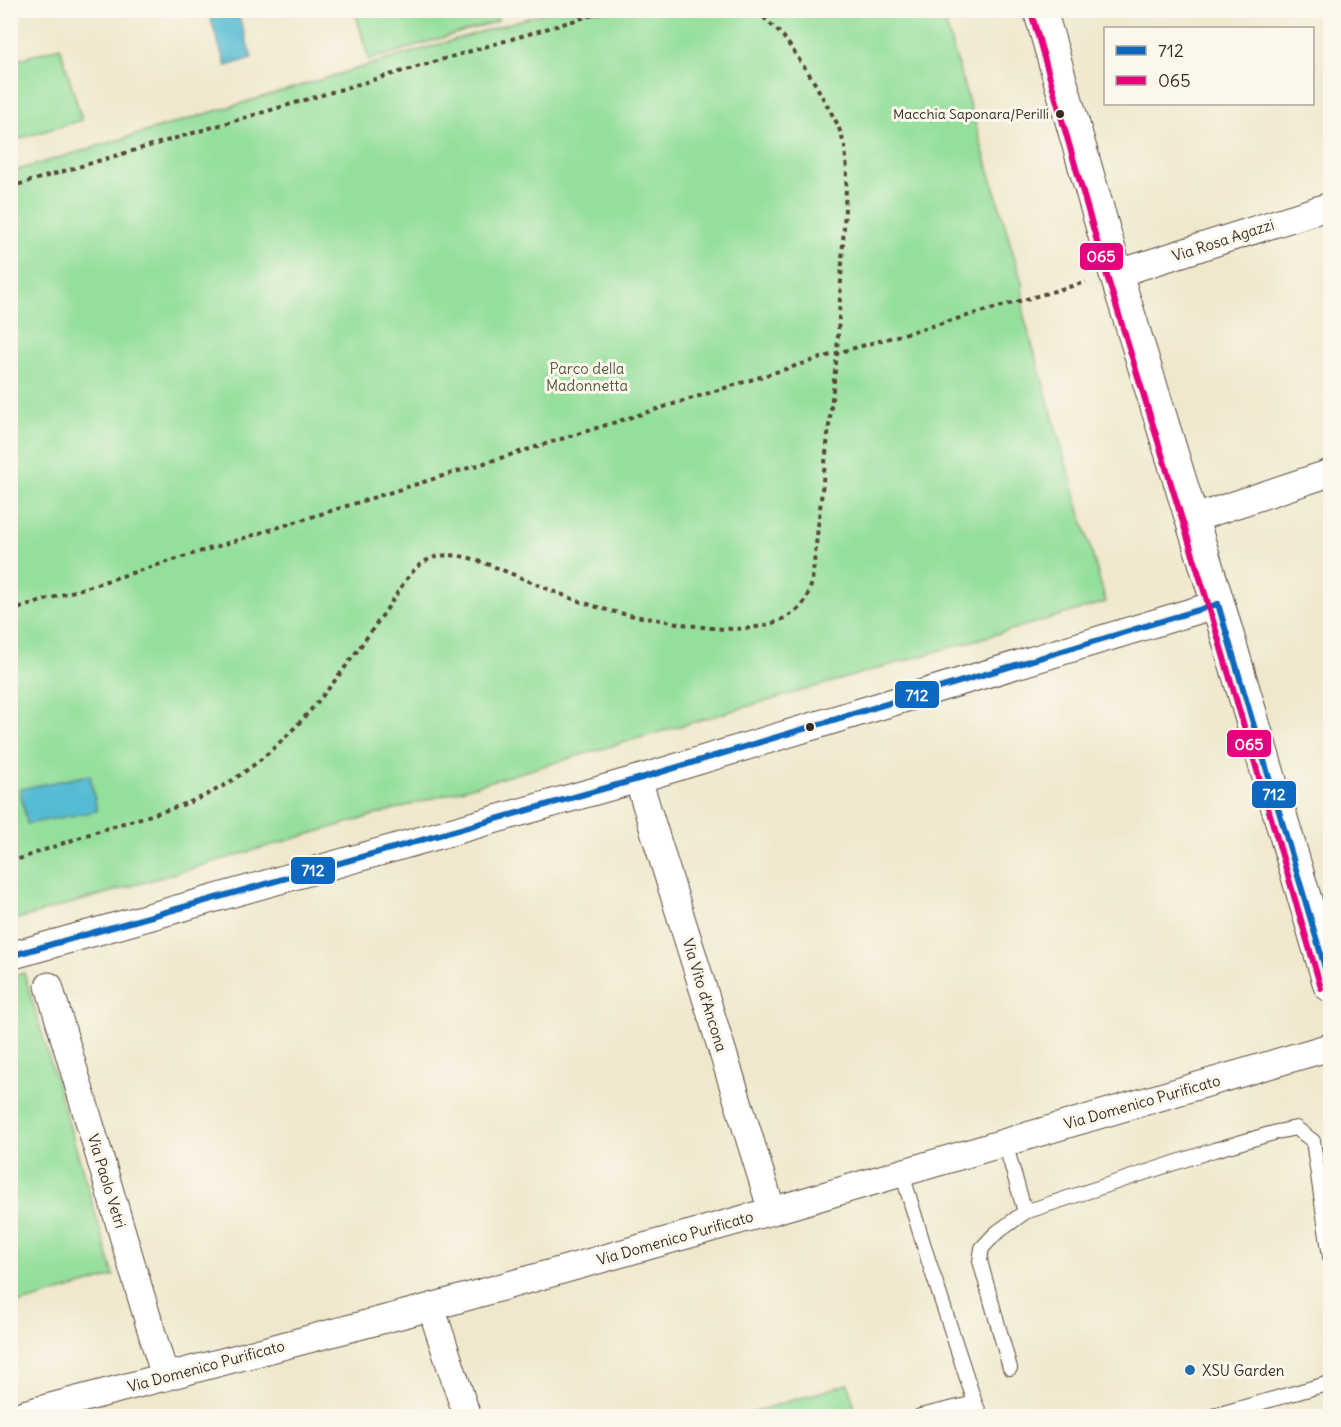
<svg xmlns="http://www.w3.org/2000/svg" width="1341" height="1427" font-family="Delius,sans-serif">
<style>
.green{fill:#94df9b;stroke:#68845c;stroke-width:1.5}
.water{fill:#55bbd3;stroke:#487278;stroke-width:1.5}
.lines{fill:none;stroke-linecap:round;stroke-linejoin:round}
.lane-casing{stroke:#564638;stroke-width:16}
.street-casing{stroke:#564638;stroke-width:29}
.secondary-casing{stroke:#564638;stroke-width:35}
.path{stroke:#564638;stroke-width:4;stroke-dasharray:4.5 4.5;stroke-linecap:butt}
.lane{stroke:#fff;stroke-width:14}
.street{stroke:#fff;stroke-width:27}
.secondary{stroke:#fff;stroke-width:33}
.bus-1-casing{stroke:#fbf7ec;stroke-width:10}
.bus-2-casing{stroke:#fbf7ec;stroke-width:10}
.bus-1{stroke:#0c69bf;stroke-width:6}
.bus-2{stroke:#e5007d;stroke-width:6}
.bus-dot{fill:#3b2a1e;stroke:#fbf7ec;stroke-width:2}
.poi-dot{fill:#1f6fb2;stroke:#fbf7ec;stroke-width:2}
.labels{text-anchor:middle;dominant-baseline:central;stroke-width:6;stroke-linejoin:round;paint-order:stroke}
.bus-label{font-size:14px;fill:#3b2a1e;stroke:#fbf7ec;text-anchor:end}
.street-label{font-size:15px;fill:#3b2a1e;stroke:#fbf7ec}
.park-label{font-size:15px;fill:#51573d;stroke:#fbf7ec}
.poi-label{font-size:15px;fill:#3b2a1e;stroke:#fbf7ec;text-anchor:start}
.line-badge{stroke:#fbf7ec;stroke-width:2}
.badge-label{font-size:16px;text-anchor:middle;font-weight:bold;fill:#fff}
</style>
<rect width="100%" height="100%" fill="#fbf7ec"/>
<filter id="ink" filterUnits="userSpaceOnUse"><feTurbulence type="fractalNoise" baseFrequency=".0167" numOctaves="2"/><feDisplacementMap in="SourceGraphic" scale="12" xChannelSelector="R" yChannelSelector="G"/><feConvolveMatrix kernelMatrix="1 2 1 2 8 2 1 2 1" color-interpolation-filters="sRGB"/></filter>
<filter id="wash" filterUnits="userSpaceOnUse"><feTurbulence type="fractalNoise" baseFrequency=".008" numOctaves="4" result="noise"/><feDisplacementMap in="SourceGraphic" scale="24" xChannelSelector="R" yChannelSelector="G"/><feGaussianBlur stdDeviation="1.35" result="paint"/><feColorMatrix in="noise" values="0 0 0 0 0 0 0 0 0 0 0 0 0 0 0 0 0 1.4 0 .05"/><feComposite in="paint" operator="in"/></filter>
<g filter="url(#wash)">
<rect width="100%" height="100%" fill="#f0e8cd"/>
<!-- green -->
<g class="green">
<path d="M355 11H495L498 21 369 60Z"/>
<path d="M551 11H942L1022 283 1024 317 1106 602 11 921V172Z"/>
<path d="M60 47 82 120 11 141V62Z"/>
<path d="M24 973 114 1276 11 1306 10 977Z"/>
<path d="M848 1384 857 1416H739Z"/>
</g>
<!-- water -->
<g class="water">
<path d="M208 11H237L252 58 226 66Z"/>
<path d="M90 775 97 811 27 824 20 789Z"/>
</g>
</g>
<g filter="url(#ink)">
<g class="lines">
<defs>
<g id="lane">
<path d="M1005 1143 1025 1212"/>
<path d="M902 1173 927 1256 975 1403 981 1416"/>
<path d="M1010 1368 980 1261 982 1248 995 1234 1025 1212 1214 1150 1277 1132 1296 1128 1313 1141 1330 1257"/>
<path d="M920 1416 975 1403"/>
<path d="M1213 1416 1330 1383"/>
</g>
<g id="street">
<path d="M1116 274 1330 206"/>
<path d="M1192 519 1330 473"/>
<path d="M638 779 772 1211"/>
<path d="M10 956 638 779 1218 604"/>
<path d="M49 986 165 1377"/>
<path d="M431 1307 467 1416"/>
<path d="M16 1416 431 1307 772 1211 1330 1047"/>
</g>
<path id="secondary" d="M1040 10 1116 274 1218 604 1330 985"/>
</defs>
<!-- lane casing -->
<use href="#lane" class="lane-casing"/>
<!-- street casing -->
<use href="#street" class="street-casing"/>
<!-- secondary casing -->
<use href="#secondary" class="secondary-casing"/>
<!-- path -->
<g class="path">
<path d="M10 187 610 10"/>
<path d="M10 611 837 353 1086 282"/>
<path d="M10 862C45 850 79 837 114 826 145 816 178 809 208 794 283 757 337 680 384 613 410 576 418 546 470 558 512 572 552 593 594 606 615 613 638 617 661 620 702 628 761 639 797 610 806 603 809 592 812 582L837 353 847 171 845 147 838 125 813 80 783 36 756 10"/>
</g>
<!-- lane -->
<use href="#lane" class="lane"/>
<!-- street -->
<use href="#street" class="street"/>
<!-- secondary -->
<use href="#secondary" class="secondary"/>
<defs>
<g id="bus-1">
<path d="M1218 604 1330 985"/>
<path d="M10 956 638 779 1218 604"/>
</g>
<path id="bus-2" d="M1031 12 1107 276 1209 607 1321 988"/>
</defs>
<!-- bus-1 casing -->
<use href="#bus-1" class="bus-1-casing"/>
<!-- bus-2 casing -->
<use href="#bus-2" class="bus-2-casing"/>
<!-- bus-1 -->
<use href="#bus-1" class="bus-1"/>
<!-- bus-2 -->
<use href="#bus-2" class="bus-2"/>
</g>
</g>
<!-- markers -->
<g class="bus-dot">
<circle cx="1060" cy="114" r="5"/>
<circle cx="810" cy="727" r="5"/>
</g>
<circle class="poi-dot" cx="1190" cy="1370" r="6"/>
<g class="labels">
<!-- bus labels -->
<g class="bus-label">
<text x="1049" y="114">Macchia Saponara/Perilli</text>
</g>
<!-- street labels -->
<g class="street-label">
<text transform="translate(1223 240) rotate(-18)">Via Rosa Agazzi</text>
<text transform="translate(705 995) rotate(73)">Via Vito d'Ancona</text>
<text transform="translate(1142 1102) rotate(-16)">Via Domenico Purificato</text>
<text transform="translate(107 1181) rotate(73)">Via Paolo Vetri</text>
<text transform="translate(675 1238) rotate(-16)">Via Domenico Purificato</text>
<text transform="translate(206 1366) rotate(-15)">Via Domenico Purificato</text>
</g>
<!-- park labels -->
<g class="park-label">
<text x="587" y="368">Parco della<tspan x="587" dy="17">Madonnetta</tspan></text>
</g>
<!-- poi labels -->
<g class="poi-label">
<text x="1202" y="1370">XSU Garden</text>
</g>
</g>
<g class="line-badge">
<rect x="1079" y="242" width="45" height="29" rx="6" fill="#e5007d"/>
<rect x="894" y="680" width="46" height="29" rx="6" fill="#0c69bf"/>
<rect x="1226" y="729" width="46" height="29" rx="6" fill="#e5007d"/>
<rect x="1251" y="780" width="46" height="29" rx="6" fill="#0c69bf"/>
<rect x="290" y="856" width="46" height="29" rx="6" fill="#0c69bf"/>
</g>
<g class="badge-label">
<text x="1101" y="262">065</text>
<text x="917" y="701">712</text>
<text x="1249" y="750">065</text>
<text x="1274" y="800">712</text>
<text x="313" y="876">712</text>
</g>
<!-- margin -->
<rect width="1341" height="1427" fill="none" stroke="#fbf7ec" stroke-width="36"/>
<!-- legend -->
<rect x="1104" y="27" width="210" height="78" fill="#fbf7ec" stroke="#aea59a" stroke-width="1.5"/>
<rect x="1116" y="46" width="30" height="9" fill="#0c69bf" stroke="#aea59a" stroke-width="1.5"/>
<text x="1158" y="57" font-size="18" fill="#3b2a1e">712</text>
<rect x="1116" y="76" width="30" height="9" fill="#e5007d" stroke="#aea59a" stroke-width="1.5"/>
<text x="1158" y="87" font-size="18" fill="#3b2a1e">065</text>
</svg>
